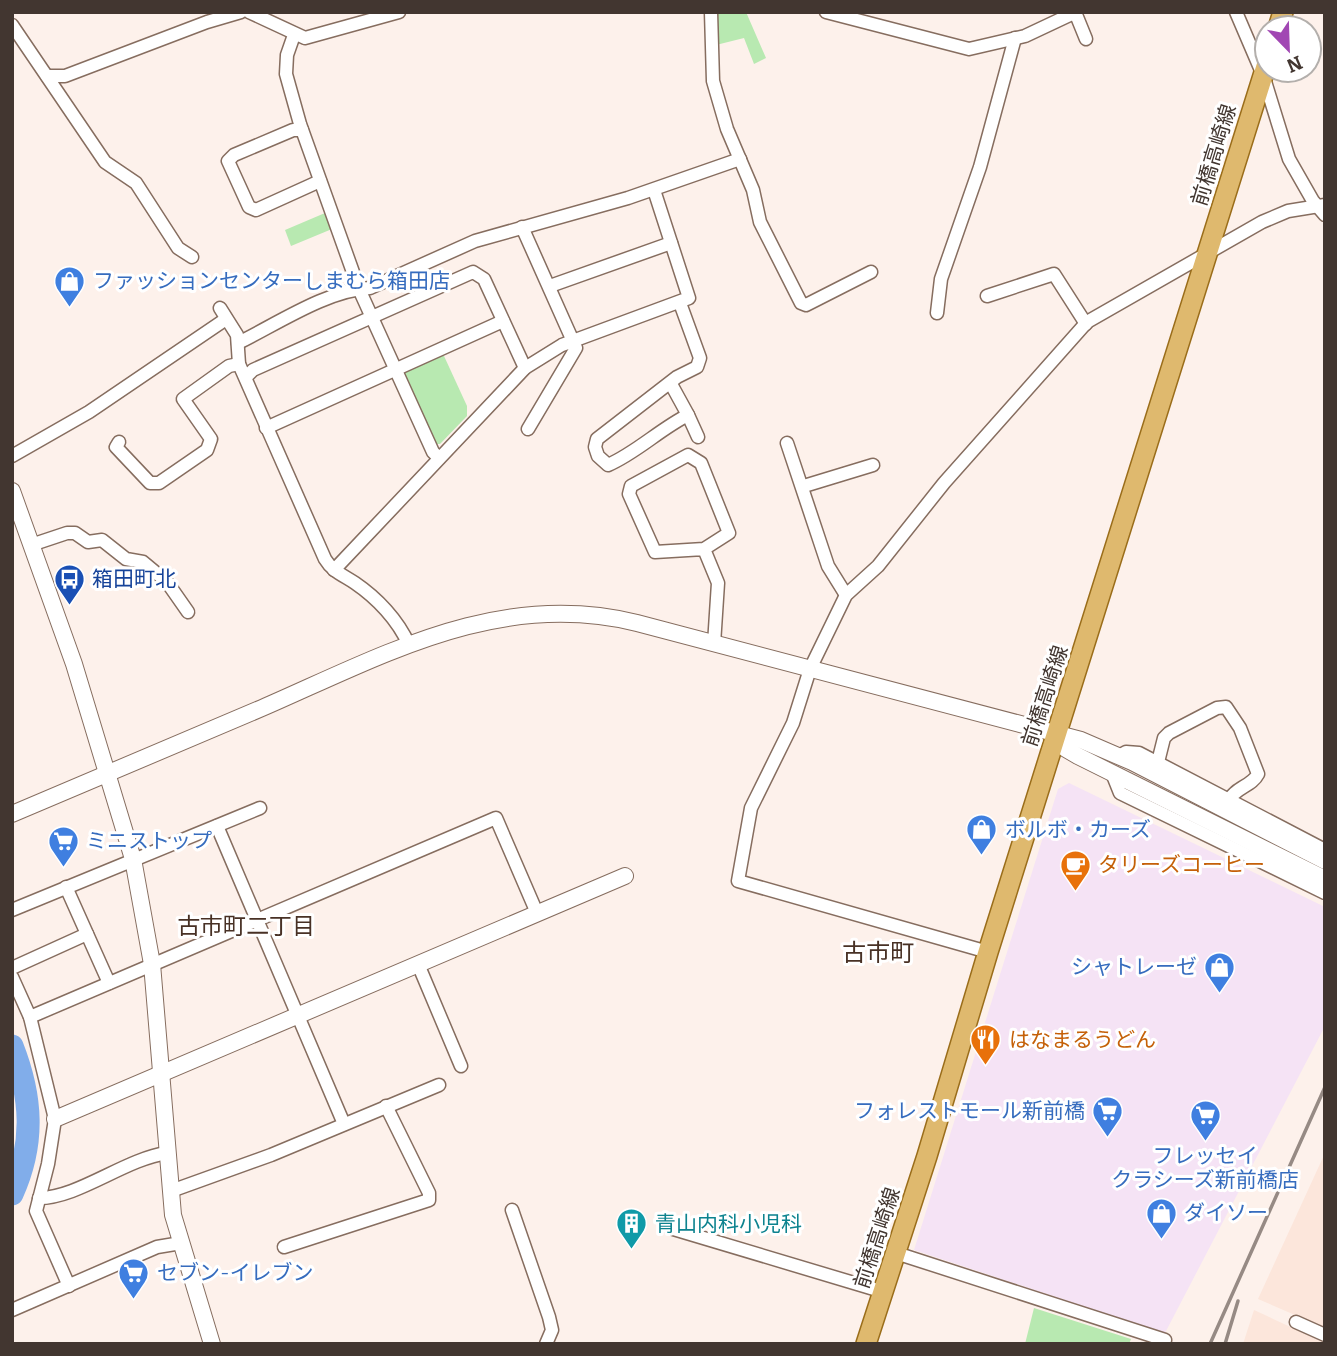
<svg xmlns="http://www.w3.org/2000/svg" width="1337" height="1356" font-family="Bitter,'Noto Sans JP',serif">
<style>
.commercial{fill:#f5e3f5}
.built{fill:#fce6db}
.green{fill:#b8e9b1}
.lines{fill:none;stroke-linecap:round;stroke-linejoin:round}
.river{stroke:#81adea;stroke-width:23}
.minor-casing{stroke:#866d5f;stroke-width:15}
.tertiary-casing{stroke:#866d5f;stroke-width:18}
.primary-casing{stroke:#9a6d1a;stroke-width:22}
.minor{stroke:#fff;stroke-width:12}
.tertiary{stroke:#fff;stroke-width:16}
.primary{stroke:#dfb96e;stroke-width:19}
.rail{stroke:#968a84;stroke-width:3.5}
.labels{text-anchor:middle;dominant-baseline:central;stroke-width:6;stroke-linejoin:round;paint-order:stroke}
.street-label{font-size:21px;fill:#423630;stroke:#fff}
.shop-label{font-size:21px;fill:#366cbe;stroke:#fff;text-anchor:start}
.transit-label{font-size:21px;fill:#164399;stroke:#fff;text-anchor:start}
.food-label{font-size:21px;fill:#c56008;stroke:#fff;text-anchor:start}
.culture-label{font-size:21px;fill:#0d838f;stroke:#fff;text-anchor:start}
.neighbourhood-label{font-size:23px;fill:#483125;stroke:#fff}
.quarter-label{font-size:24px;fill:#483125;stroke:#fff}
</style>
<rect width="100%" height="100%" fill="#fdf1eb"/>
<!-- commercial -->
<path class="commercial" d="M1069 783 1325 907V1026L1165 1333 914 1250 1058 789Z"/>
<!-- built -->
<g class="built">
<path d="M1325 1153V1328L1258 1299Z"/>
<path d="M1254 1310 1325 1343V1344H1243Z"/>
</g>
<!-- green -->
<g class="green">
<path d="M716 12H746L766 58 754 64 744 38 716 45Z"/>
<path d="M325 213 332 229 291 246 285 230Z"/>
<path d="M440 355 444 356 467 406V416L440 444H435L403 375 407 369Z"/>
<path d="M1034 1308 1131 1339 1129 1344H1025Z"/>
</g>
<g class="lines">
<!-- river -->
<path class="river" d="M12 1046C32 1097 35 1143 12 1194"/>
<defs>
<g id="minor">
<path d="M249 12 305 38 399 12"/>
<path d="M711 12 713 81 727 129 753 190 760 222 801 303 806 305 871 272"/>
<path d="M826 12 969 49 1025 36 1076 12"/>
<path d="M1075 12 1086 39"/>
<path d="M1236 12 1263 75 1289 159 1313 201 1325 215"/>
<path d="M12 25 105 162 136 183 178 248 192 257"/>
<path d="M294 35 287 55 286 74 300 124 359 289 433 452 439 458"/>
<path d="M47 76H65L207 22 241 12"/>
<path d="M302 130H293L234 155 228 161 249 207 256 210 320 181"/>
<path d="M522 227 576 348 528 429"/>
<path d="M550 286 671 243"/>
<path d="M987 296 1054 274 1086 324"/>
<path d="M220 308 237 335 239 364 325 559C332 571 343 575 355 583 377 598 398 620 409 645"/>
<path d="M937 313 941 279 980 167 1015 38"/>
<path d="M238 343C277 324 327 290 370 288L475 241 628 198 740 159"/>
<path d="M247 376 253 370 473 272 484 279 525 368"/>
<path d="M671 384 688 415C660 429 636 453 608 465L598 456 595 447 597 439 677 377 697 367 700 358 680 303"/>
<path d="M688 415 698 437"/>
<path d="M266 428 503 321"/>
<path d="M119 442 116 447 150 483H159L207 450 211 439 183 399 229 366 239 364"/>
<path d="M787 443 828 566 846 595"/>
<path d="M12 456 89 412 226 319"/>
<path d="M804 486 873 465"/>
<path d="M31 545 67 533H75L88 542 102 540 126 559 143 562 167 582 188 612"/>
<path d="M704 549 729 533 701 463 688 455 631 486 629 494 655 552 704 549 718 583 714 644"/>
<path d="M334 570 525 368 562 345 689 298 654 190"/>
<path d="M1119 756 1126 752 1139 753 1325 850"/>
<path d="M1158 762 1164 738 1169 733 1217 708 1226 707 1240 728 1258 774C1252 786 1236 787 1229 800"/>
<path d="M1112 773 1120 793 1325 893"/>
<path d="M217 826 344 1124"/>
<path d="M66 887 109 983"/>
<path d="M12 910 260 808"/>
<path d="M988 952 738 881 751 808 793 723 810 669 846 595 878 566 944 483 1087 322 1262 222 1288 211 1325 205"/>
<path d="M418 964 461 1066"/>
<path d="M12 968 87 934"/>
<path d="M12 977 30 1017 55 1119 48 1164 36 1211 69 1286"/>
<path d="M30 1017 496 818 537 913"/>
<path d="M171 1191 271 1155 439 1085"/>
<path d="M39 1198C78 1198 125 1159 167 1153"/>
<path d="M512 1210 549 1317 552 1330 546 1344"/>
<path d="M670 1228 884 1292"/>
<path d="M284 1247 429 1200V1193L386 1106"/>
<path d="M896 1253 1165 1340"/>
<path d="M12 1310 157 1247 181 1243"/>
<path d="M1296 1322 1325 1335"/>
</g>
<g id="tertiary">
<path d="M12 491 74 664 133 859 152 964 173 1215 212 1344"/>
<path d="M1056 735 1066 749 1078 756 1325 879"/>
<path d="M12 814C96 779 179 743 262 708 384 655 499 589 637 623L1081 740 1132 762 1325 861"/>
<path d="M55 1119 625 876"/>
</g>
<g id="primary">
<path d="M1278 28 1283 12"/>
<path d="M866 1344 927 1156 988 952 1267 63"/>
</g>
</defs>
<!-- minor casing -->
<use href="#minor" class="minor-casing"/>
<!-- tertiary casing -->
<use href="#tertiary" class="tertiary-casing"/>
<!-- primary casing -->
<use href="#primary" class="primary-casing"/>
<!-- minor -->
<use href="#minor" class="minor"/>
<!-- tertiary -->
<use href="#tertiary" class="tertiary"/>
<!-- primary -->
<use href="#primary" class="primary"/>
<!-- rail -->
<g class="rail">
<path d="M1210 1344 1325 1087"/>
<path d="M1225 1344 1238 1301"/>
</g>
</g>
<!-- icons -->
<defs>
<symbol id="shop-pin" viewBox="-11 -11 22 30"><path d="M0 17L-7.5 6A9.5 9.5 0 1 1 7.5 6Z" fill="#3f7fe0" stroke="#fff"/><path d="M-5-2.5h2.3a2.7 3.5 0 0 1 5.4 0H5L5.5 6h-11ZM-1.5-2.5h3a1.5 2.3 0 0 0-3 0Z" fill="#fff"/></symbol>
<symbol id="bus-pin" viewBox="-11 -11 22 30"><path d="M0 17L-7.5 6A9.5 9.5 0 1 1 7.5 6Z" fill="#1a4fb4" stroke="#fff"/><path d="M-5-6H5V4H4V6H2V4H-2V6H-4V4H-5ZM-3.5-4V0h7V-4ZM-3.5 1.2v1.5H-2V1.2ZM2 1.2v1.5H3.5V1.2Z" fill="#fff"/></symbol>
<symbol id="supermarket-pin" viewBox="-11 -11 22 30"><path d="M0 17L-7.5 6A9.5 9.5 0 1 1 7.5 6Z" fill="#3f7fe0" stroke="#fff"/><path d="M-6-5.5h2.5l.6 2H6L4.5 2H-2.5L-4.4-4H-6ZM-1.5 3.2a1.3 1.3 0 1 0 .1 0ZM3 3.2a1.3 1.3 0 1 0 .1 0Z" fill="#fff"/></symbol>
<symbol id="cafe-pin" viewBox="-11 -11 22 30"><path d="M0 17L-7.5 6A9.5 9.5 0 1 1 7.5 6Z" fill="#e8710a" stroke="#fff"/><path d="M-5.5-4.5H6V0H3Q3 3.5 0 3.5H-2.5Q-5.5 3.5-5.5 0ZM3-3.2v2h1.7v-2ZM-6 4.5H4V6H-6Z" fill="#fff"/></symbol>
<symbol id="restaurant-pin" viewBox="-11 -11 22 30"><path d="M0 17L-7.5 6A9.5 9.5 0 1 1 7.5 6Z" fill="#e8710a" stroke="#fff"/><path d="M-5-6h1v4h1v-4h1v4h1v-4h1v5L-1.5 .5V6h-2V.5L-5-1ZM5-6V6H3V1.5H1.5Q1.5-4 5-6Z" fill="#fff"/></symbol>
<symbol id="building-pin" viewBox="-11 -11 22 30"><path d="M0 17L-7.5 6A9.5 9.5 0 1 1 7.5 6Z" fill="#0f9aa8" stroke="#fff"/><path d="M-4-6H4V6H1V3H-1V6H-4ZM-2.5-4.3h1.7v1.8h-1.7ZM.8-4.3h1.7v1.8H.8ZM-2.5-1h1.7V.8h-1.7ZM.8-1h1.7V.8H.8Z" fill="#fff"/></symbol>
</defs>
<g fill-rule="evenodd">
<use href="#shop-pin" x="52" y="264" width="35" height="47"/>
<use href="#bus-pin" x="52" y="562" width="35" height="47"/>
<use href="#shop-pin" x="964" y="812" width="35" height="47"/>
<use href="#supermarket-pin" x="46" y="824" width="35" height="47"/>
<use href="#cafe-pin" x="1058" y="848" width="35" height="47"/>
<use href="#shop-pin" x="1202" y="950" width="35" height="47"/>
<use href="#restaurant-pin" x="968" y="1022" width="35" height="47"/>
<use href="#supermarket-pin" x="1090" y="1094" width="35" height="47"/>
<use href="#supermarket-pin" x="1188" y="1098" width="35" height="47"/>
<use href="#shop-pin" x="1144" y="1196" width="35" height="47"/>
<use href="#building-pin" x="614" y="1206" width="35" height="47"/>
<use href="#supermarket-pin" x="116" y="1256" width="35" height="47"/>
</g>
<g class="labels">
<!-- street labels -->
<g class="street-label">
<text transform="translate(1214 155) rotate(-73)">前橋高崎線</text>
<text transform="translate(1045 696) rotate(-72)">前橋高崎線</text>
<text transform="translate(877 1238) rotate(-72)">前橋高崎線</text>
</g>
<!-- shop labels -->
<g class="shop-label">
<text x="93" y="281">ファッションセンターしまむら箱田店</text>
<text x="1005" y="830">ボルボ・カーズ</text>
<text x="86" y="841">ミニストップ</text>
<text x="1197" y="967" text-anchor="end">シャトレーゼ</text>
<text x="1085" y="1111" text-anchor="end">フォレストモール新前橋</text>
<text x="1205" y="1156" text-anchor="middle">フレッセイ<tspan x="1205" dy="24">クラシーズ新前橋店</tspan></text>
<text x="1184" y="1213">ダイソー</text>
<text x="157" y="1273">セブン-イレブン</text>
</g>
<!-- transit labels -->
<g class="transit-label">
<text x="92" y="579">箱田町北</text>
</g>
<!-- food labels -->
<g class="food-label">
<text x="1098" y="865">タリーズコーヒー</text>
<text x="1009" y="1040">はなまるうどん</text>
</g>
<!-- culture labels -->
<g class="culture-label">
<text x="655" y="1224">青山内科小児科</text>
</g>
<!-- neighbourhood labels -->
<g class="neighbourhood-label">
<text x="246" y="926">古市町二丁目</text>
</g>
<!-- quarter labels -->
<g class="quarter-label">
<text x="878" y="953">古市町</text>
</g>
</g>
<!-- border -->
<rect width="1337" height="1356" fill="none" stroke="#423630" stroke-width="28"/>
<!-- north arrow -->
<g transform="translate(1288 49) rotate(157)"><circle r="33" fill="#ffffff" stroke="#b3afac" stroke-width="2"/>
<path d="M0-5L12 26L0 18L-12 26Z" fill="#a147b3"/>
<text y="-10" font-size="19" font-weight="bold" text-anchor="middle" fill="#423630">N</text>
</g>
</svg>
